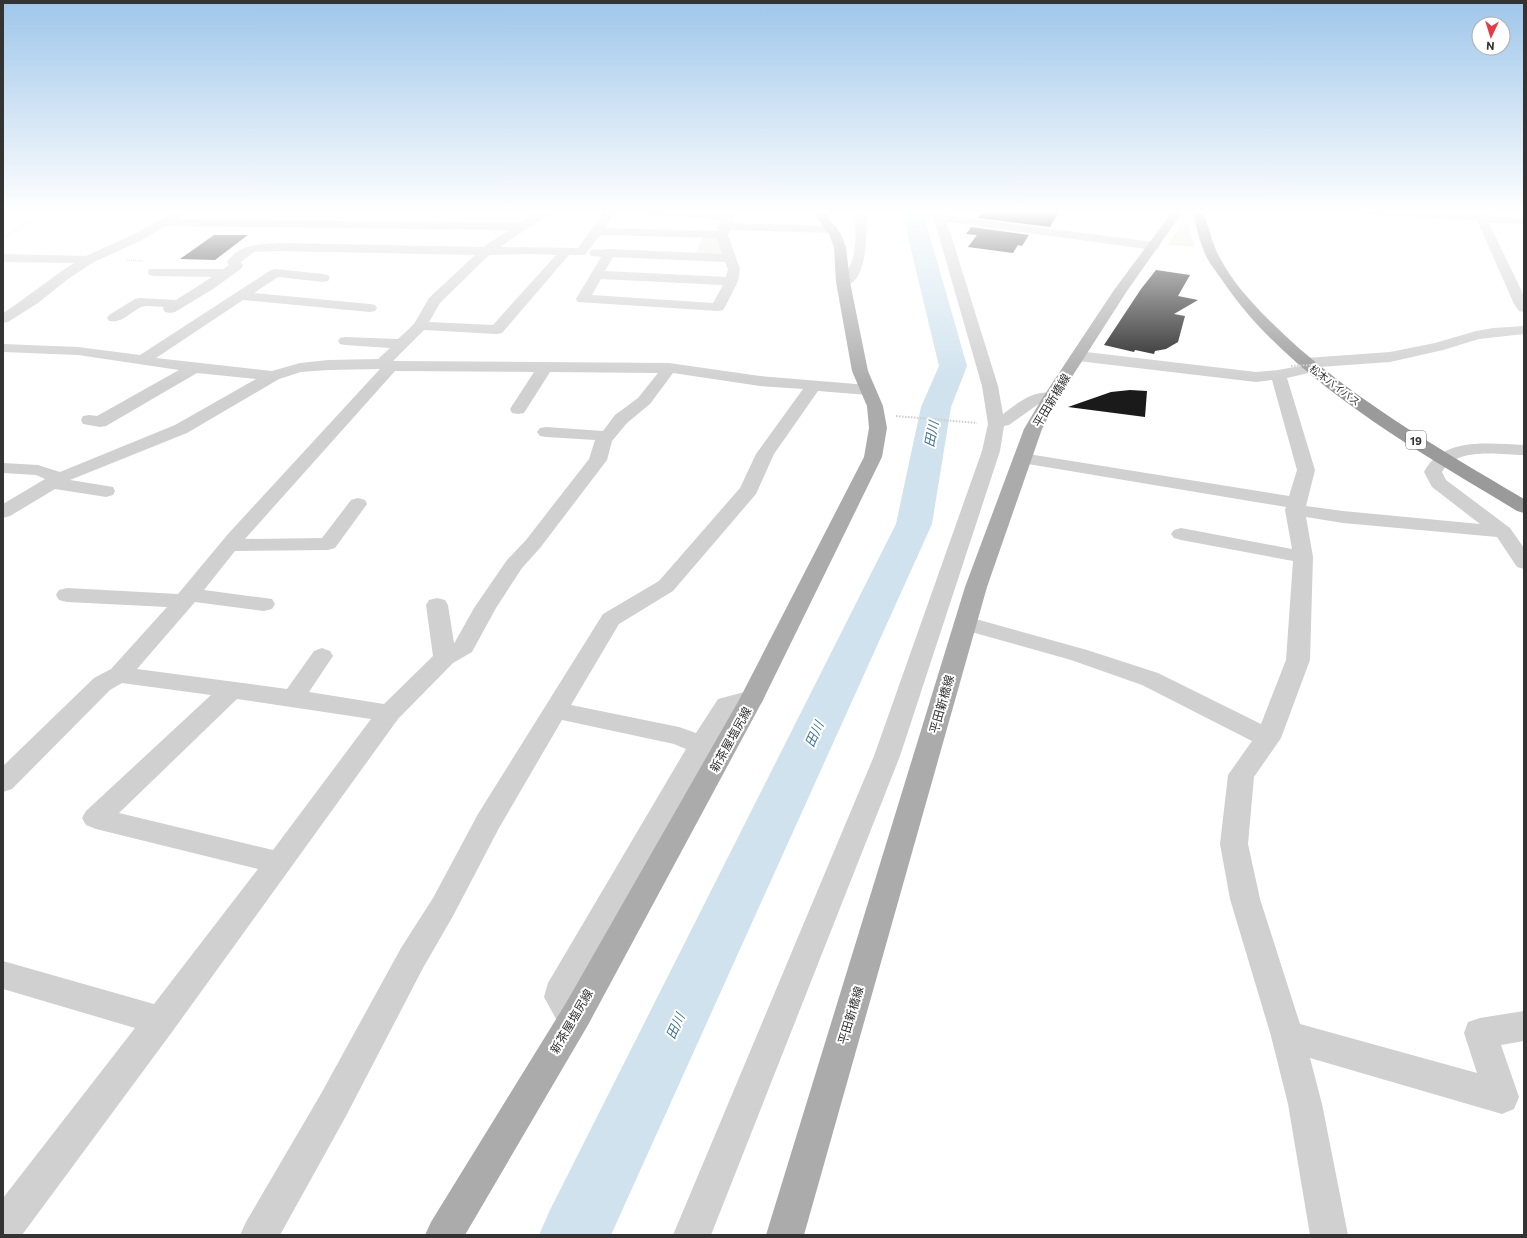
<svg xmlns="http://www.w3.org/2000/svg" width="1527" height="1238" font-family="Commissioner,'Noto Sans JP',sans-serif">
<style>
.green{fill:#e6ecdf}
.lines{fill:none;stroke-linecap:round;stroke-linejoin:round}
.river{fill:#cfe2ee;fill-rule:evenodd}
.building{fill:#1a1a1a}
.path-far1{stroke:#cdcdcd;stroke-width:1.5;stroke-dasharray:1 1;stroke-linecap:butt}
.path{stroke:#cdcdcd;stroke-width:2;stroke-dasharray:1.5 1.5;stroke-linecap:butt}
.minor{fill:#d0d0d0;fill-rule:evenodd}
.major{fill:#ababab;fill-rule:evenodd}
.highway{fill:#9a9a9a;fill-rule:evenodd}
.path-bridge{stroke:#cdcdcd;stroke-width:2;stroke-dasharray:1.5 1.5;stroke-linecap:butt}
.labels{text-anchor:middle;dominant-baseline:central;stroke-width:4;stroke-linejoin:round;paint-order:stroke}
.far-street-label{font-size:10px;fill:#333;stroke:#fff}
.shield{fill:#fff;stroke:#707070;stroke-width:1}
.shield-label{font-size:11px;font-weight:bold;fill:#333}
.street-label{font-size:12px;fill:#333;stroke:#fff}
.water-label{font-size:13px;font-style:italic;fill:#3f7597;stroke:#fff}
</style>
<rect width="100%" height="100%" fill="#fff"/>
<!-- green -->
<g class="green">
<path d="M1183 221H1187L1195 247 1168 245Z"/>
<path d="M703 236 718 238 723 254 719 256 695 255Z"/>
</g>
<g class="lines">
<!-- river -->
<path class="river" d="M902 212H923L967 366 951 407 932 524 611 1235H539L550 1210 896 524 921 407 939 366Z"/>
</g>
<!-- building -->
<g class="building">
<path d="M982 212H1059L1050 227 978 218Z"/>
<path d="M971 227 1029 235 1022 246 1018 245 1013 253 968 247 977 235 966 234Z"/>
<path d="M214 235H248L215 260 180 259Z"/>
<path d="M1156 270 1190 275 1178 296 1198 300 1174 314 1185 316 1178 342 1166 349 1155 351 1154 354 1135 350 1134 352 1104 345 1141 289Z"/>
<path d="M1130 390 1147 391 1145 417 1068 407 1111 392Z"/>
</g>
<g class="lines">
<!-- path-far1 -->
<g class="path-far1">
<path d="M3 213 5 212"/>
<path d="M3 238 44 212"/>
<path d="M127 260 142 261"/>
</g>
<!-- path -->
<path class="path" d="M896 416 977 423"/>
<!-- minor -->
<g class="minor">
<path d="M174 212H182L184 214 178 219 520 223 538 212H550L549 214 500 247 578 248 604 212H616L605 228 717 231 721 219 652 215 648 214 647 212 728 213 732 214 734 216 732 223 836 226 838 229 836 232 832 233 730 230 728 235 740 269 738 281 725 307 723 310 718 311 578 302 576 299 601 257 591 256 589 253 591 250 609 249 722 254 717 238 600 235 585 255H569L502 333 497 334 424 330 393 361 669 363 760 376 868 385 874 387 876 390 874 393 868 395 818 391 774 454 756 494 673 591 619 624 571 705 679 727 696 733 718 699 752 690 761 692 764 698 761 704 736 711 711 750 579 986 576 995 589 1019 584 1030 573 1034 562 1030 544 997 548 983 686 749 674 744 562 720 499 828 453 916 423 968 346 1116 280 1235H240L246 1222 322 1092 401 948 433 898 478 814 603 614 659 581 740 488 756 454 803 389 760 386 673 373 650 404 627 423 612 441 607 460 540 548 522 568 496 608 472 652 453 663 398 719 172 1032 22 1235H3V1198L135 1028 3 989V961L154 1004 258 869 96 829 86 825 82 818 86 811 211 695 122 683 110 690 12 789 3 792V766L94 678 111 669 167 607 67 602 59 600 56 595 59 590 67 588 178 594 228 534 380 369 328 370 301 372 279 379 187 433 70 480 113 487 115 491 113 495 106 497 55 489 10 516 3 518V504L45 479 36 475 3 473V463L38 465 60 472 175 425 256 379 197 373 106 426 100 427 83 424 81 420 83 416 89 415 97 416 179 370 78 355 3 352V344L78 347 140 355 271 270 276 269 323 274 328 275 330 278 328 281 323 282 278 277 254 293 370 304 375 305 377 308 375 311 370 312 243 300 156 358 272 371 300 363 328 360 378 359 390 348 345 345 340 344 338 341 340 338 345 337 398 339 414 324 429 298 475 255 280 251 254 252 241 262 243 265 242 268 213 289 175 312 170 313 165 312 163 309 164 307C158 307 147 305 141 307 130 312 122 324 109 321L107 318 109 315 135 299 140 298 176 300 212 277 154 276 149 275 148 272 149 269H223L229 265 227 262C240 243 261 244 282 243L483 247 509 230 166 226 140 241 92 263 68 279 38 303 8 322 3 323V313C28 297 49 279 74 263L3 262V254L86 256 132 235ZM533 254 556 255 493 325 429 322 440 303 489 255ZM613 257 725 262 728 269 726 277 605 271ZM601 279 723 285 713 303 592 295ZM395 371 534 372 510 409 512 413 518 414 524 413 550 372 658 373 638 398 615 415 603 431 546 427 540 428 537 432 540 436 546 437 595 440 589 459 526 540 507 560 474 608 455 642 454 643 448 605 445 600 437 598 429 600 426 605 433 656 384 704 309 692 333 656 330 651 322 648 314 651 287 689 137 669 195 602 264 611 272 609 275 604 272 599 204 590 235 551 328 550 335 548 367 504 365 500 358 498 351 500 322 538 245 539ZM237 699 371 719 273 850 119 813Z"/>
<path d="M854 212H866C867 229 869 293 838 285L836 282C839 278 844 275 847 271 858 254 856 231 854 212Z"/>
<path d="M932 212H943L945 215 1154 242 1158 243 1160 246 1158 249 1154 250 947 222 998 386 1003 414C1019 402 1035 388 1057 394L1059 397 1057 400 1040 403 1009 425 1004 426 1000 451 900 756 711 1235H673L874 756 982 451 988 424 982 386Z"/>
<path d="M1365 212H1451L1524 218V224L1489 223 1524 296V312L1519 311 1514 304 1477 220 1371 215 1367 214Z"/>
<path d="M1524 326V334L1479 339 1443 350 1390 362 1319 367 1320 368 1317 371 1287 378 1315 470 1306 506 1343 511 1480 524 1432 487 1424 472C1443 436 1490 444 1524 445V455C1500 455 1457 446 1442 472L1446 480 1510 528 1524 548V569L1517 567 1497 537 1343 523 1306 517 1313 557 1310 660 1281 738 1254 777 1248 844 1260 899 1300 1024 1477 1073 1464 1033 1468 1022 1480 1018 1524 1011V1041L1501 1045 1519 1097 1514 1109 1502 1114 1310 1058 1322 1104 1348 1235H1310L1288 1104 1271 1036 1230 899 1220 844 1228 775 1252 741 1142 685 1071 660 957 628 954 623 957 618 965 616 1087 650 1158 673 1261 724 1286 660 1293 561 1181 540 1174 538 1171 534 1174 530 1181 528 1292 549 1285 510 1286 507 1016 462 1013 458 1016 454 1022 453 1289 496 1297 470 1272 380 1256 382 1078 361 1073 359 1070 356 1073 353 1078 351 1256 372 1278 370 1300 366 1298 363 1301 360 1306 358 1390 352 1435 343 1476 331 1493 328Z"/>
</g>
<!-- major -->
<g class="major">
<path d="M813 212H824L841 234 846 247 850 282 868 371 883 406 887 428 882 457 763 700 588 1025 465 1235H425L431 1222 566 1003 739 700 864 457 869 428 867 406 852 371 836 282 834 247 829 234Z"/>
<path d="M1172 212H1186L1179 217 1127 291 1059 397 1042 429 987 587 804 1235H766L965 587 1024 429 1043 397 1114 290Z"/>
</g>
<!-- highway -->
<path class="highway" d="M1193 212H1203C1209 226 1212 244 1220 258 1232 281 1250 301 1268 319 1342 394 1435 446 1524 499V513L1517 511C1417 450 1288 379 1222 280 1217 273 1211 265 1207 258 1201 246 1195 225 1193 212Z"/>
<!-- path-bridge -->
<path class="path-bridge" d="M1291 366 1329 364"/>
</g>
<!-- sky -->
<linearGradient id="sky" x2="0" y2="1"><stop stop-color="#9ec6ea"/><stop offset="0.55" stop-color="#fff"/><stop offset="1" stop-color="#fff" stop-opacity="0"/></linearGradient>
<rect width="1527" height="385" fill="url(#sky)"/>
<g class="labels">
<!-- far-street labels -->
<g class="far-street-label">
<text transform="translate(1335 385) rotate(37)">松本バイパス</text>
</g>
<!-- shield labels -->
<rect class="shield" x="1406" y="431" width="20" height="18" rx="3"/>
<g class="shield-label">
<text x="1416" y="440">19</text>
</g>
<!-- street labels -->
<g class="street-label">
<text transform="translate(1051 400) rotate(-59)">平田新橋線</text>
<text transform="translate(941 704) rotate(-74)">平田新橋線</text>
<text transform="translate(730 739) rotate(-61)">新茶屋塩尻線</text>
<text transform="translate(850 1015) rotate(-73)">平田新橋線</text>
<text transform="translate(571 1021) rotate(-60)">新茶屋塩尻線</text>
</g>
<!-- water labels -->
<g class="water-label">
<text transform="translate(931 434) rotate(-79)">田川</text>
<text transform="translate(814 734) rotate(-65)">田川</text>
<text transform="translate(675 1026) rotate(-65)">田川</text>
</g>
</g>
<!-- border -->
<rect width="1527" height="1238" fill="none" stroke="#333333" stroke-width="8"/>
<!-- north arrow -->
<g transform="translate(1491 36) rotate(184)"><circle r="19" fill="#ffffff" stroke="#adadad"/>
<path d="M0-3L7 15L0 10L-7 15Z" fill="#e63946"/>
<text y="-6" font-size="11" font-weight="bold" text-anchor="middle" fill="#333333">N</text>
</g>
</svg>
